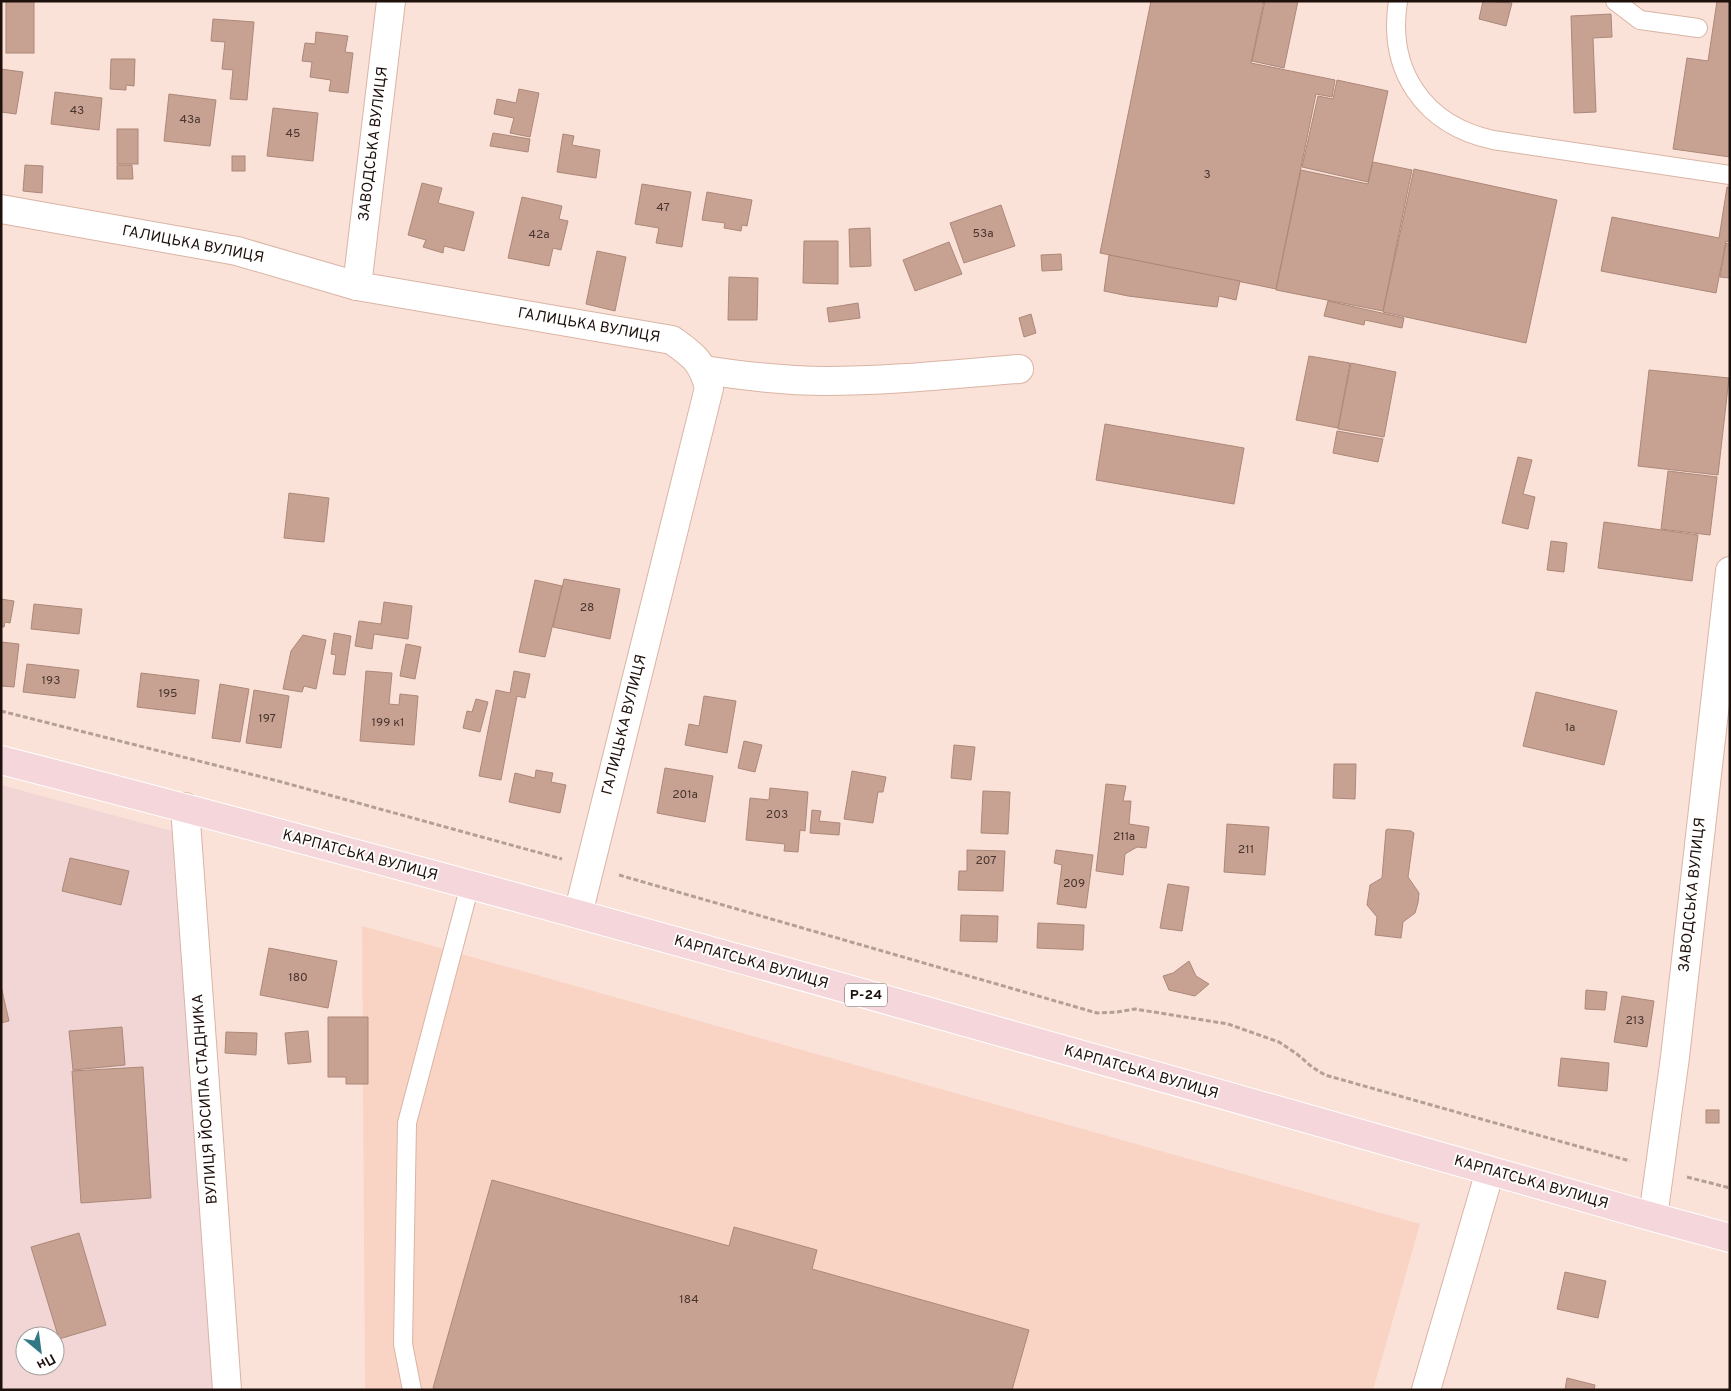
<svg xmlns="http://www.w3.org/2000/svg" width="1731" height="1391" font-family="Overpass,sans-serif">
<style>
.built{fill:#f9d3c4}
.industrial{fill:#f1d6d5;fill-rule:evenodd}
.building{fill:#c7a192;stroke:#ac8879}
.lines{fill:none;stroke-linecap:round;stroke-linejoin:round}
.lane-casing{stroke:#dab4a4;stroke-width:20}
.street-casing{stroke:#dab4a4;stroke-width:30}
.primary-casing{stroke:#fff;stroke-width:30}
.path{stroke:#b49f97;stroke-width:3;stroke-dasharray:5 2.5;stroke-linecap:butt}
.lane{stroke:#fff;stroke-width:18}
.street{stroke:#fff;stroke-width:28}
.primary{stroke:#f5d6da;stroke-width:28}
.labels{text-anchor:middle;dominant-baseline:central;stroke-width:4;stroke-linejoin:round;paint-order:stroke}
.number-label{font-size:12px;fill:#48352e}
.shield{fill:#fff;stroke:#625855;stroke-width:1}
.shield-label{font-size:14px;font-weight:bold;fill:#1e110c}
.street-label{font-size:15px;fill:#1e110c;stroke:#fff}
</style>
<rect width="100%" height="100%" fill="#fae2d8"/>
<!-- built -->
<path class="built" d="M362 926 1420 1224 1373 1390H365Z"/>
<!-- industrial -->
<path class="industrial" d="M1 785 183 834 218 1390H1ZM25 1336H55V1366H25Z"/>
<!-- building -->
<g class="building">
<rect x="6" y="1" width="28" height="52"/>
<path d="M1151 1H1264L1251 63 1335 80 1332 97 1316 94 1276 289 1100 253Z"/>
<path d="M1265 1H1298L1284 68 1252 61Z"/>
<path d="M1483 1 1512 3 1506 26 1479 19Z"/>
<path d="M1717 1H1730V157L1673 149 1687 58 1708 61Z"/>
<path d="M1611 14 1612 37 1593 38 1596 112 1574 113 1571 16Z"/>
<path d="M213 19 254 22 247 100 230 99 233 70 222 69 225 42 211 41Z"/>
<path d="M316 32 348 36 345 52 353 53 348 93 329 91 331 80 310 77 312 62 302 61 305 43 315 44Z"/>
<path d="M111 59H135L134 86 126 85V90L110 89Z"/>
<path d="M1 69 23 72 16 114 1 112Z"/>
<path d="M1337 80 1388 91 1368 182 1302 167 1318 96 1333 99Z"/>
<path d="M519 89 539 93 530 137 510 133 514 118 494 114 497 99 516 103Z"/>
<path d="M55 92 102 98 99 130 51 124Z"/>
<path d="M169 94 216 100 210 146 164 141Z"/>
<path d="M273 108 318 113 313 161 267 156Z"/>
<rect x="117" y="129" width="21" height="35"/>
<path d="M493 133 530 139 528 152 490 146Z"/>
<path d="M563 134 574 136 572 145 600 150 596 178 557 172Z"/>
<rect x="232" y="156" width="13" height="15"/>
<path d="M1373 162 1412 170 1383 311 1276 290 1301 170 1368 184Z"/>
<path d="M25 165 43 166 42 193 23 191Z"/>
<path d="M117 165H132L133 179H117Z"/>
<path d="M1414 169 1557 200 1526 343 1383 312Z"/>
<path d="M422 183 442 188 438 203 474 212 464 251 444 246 443 253 423 247 426 240 408 235Z"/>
<path d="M642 184 691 192 682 247 656 243 659 228 635 224Z"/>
<path d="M1727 187H1730V242L1726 241 1716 293 1601 271 1612 217 1719 238Z"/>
<path d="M707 192 752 200 747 226 742 225 741 231 724 228 725 223 702 220Z"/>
<path d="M522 197 562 206 559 219 568 221 561 250 553 248 549 266 508 258Z"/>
<path d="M1001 205 1015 246 964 263 950 223Z"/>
<path d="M870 228 871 266 850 267 849 229Z"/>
<path d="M804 241H838V284L803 283Z"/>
<path d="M949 242 962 274 915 291 903 260Z"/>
<path d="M1726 243 1730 244V278L1720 277Z"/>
<path d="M597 251 626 257 615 311 586 304Z"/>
<path d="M1061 254 1062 270 1042 271 1041 255Z"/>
<path d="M1109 255 1240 281 1236 300 1219 296 1217 307 1128 296 1104 291Z"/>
<path d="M729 277 758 278 757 320H728Z"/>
<path d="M1328 301 1404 318 1402 328 1365 320 1364 325 1324 316Z"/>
<path d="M858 303 860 318 829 322 827 308Z"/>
<path d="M1031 314 1036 333 1024 337 1019 318Z"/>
<path d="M1309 356 1350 363 1338 428 1296 420Z"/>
<path d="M1351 363 1396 372 1384 437 1338 429Z"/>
<path d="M1649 370 1729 378 1718 475 1638 466Z"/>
<path d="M1105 424 1244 448 1234 504 1096 480Z"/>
<path d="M1337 431 1383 439 1378 462 1333 453Z"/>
<path d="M1518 457 1532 460 1523 494 1535 497 1528 529 1502 523Z"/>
<path d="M1668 471 1717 477 1710 535 1661 529Z"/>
<path d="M289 493 329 498 324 542 284 538Z"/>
<path d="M1604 522 1698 535 1692 581 1598 568Z"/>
<path d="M1551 541 1567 543 1564 572 1547 570Z"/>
<path d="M564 579 620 589 610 639 553 627Z"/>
<path d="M535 580 562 586 545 657 519 652Z"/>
<path d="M1 599 14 601 10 623 5 622 4 627H1Z"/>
<path d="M384 602 412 606 408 639 374 634 372 649 355 646 359 621 381 624Z"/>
<path d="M34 604 82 609 79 634 31 629Z"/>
<path d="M334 633 351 636 345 675 333 674 336 655 331 654Z"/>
<path d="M303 635 326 640 316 689 304 686 302 692 283 689 291 651Z"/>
<path d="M1 642 19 644 14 687 1 686Z"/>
<path d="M406 644 421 647 415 679 400 676Z"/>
<path d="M27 664 79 670 75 698 23 692Z"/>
<path d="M366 671 392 673 389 704 399 705 400 694 418 696 414 745 360 741Z"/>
<path d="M514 671 530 674 525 698 517 696 501 780 479 776 496 690 510 693Z"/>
<path d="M141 673 199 680 195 714 137 707Z"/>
<path d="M220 684 249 689 240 742 212 738Z"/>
<path d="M254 690 289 696 281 748 246 743Z"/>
<path d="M1536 692 1617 711 1604 765 1523 746Z"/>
<path d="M704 696 736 701 727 753 685 745 689 724 699 726Z"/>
<path d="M476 699 488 702 480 732 463 728 467 711 472 712Z"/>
<path d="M744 741 762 745 755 772 738 768Z"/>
<path d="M954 745 975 747 971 780 951 778Z"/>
<path d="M1334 764H1356L1355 799 1333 798Z"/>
<path d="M665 768 713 776 705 822 657 813Z"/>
<path d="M536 770 553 773 551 782 566 785 560 813 509 802 515 773 535 778Z"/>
<path d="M852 771 886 777 883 792H878L873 823 844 819Z"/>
<path d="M1106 784 1126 786 1123 801H1131L1129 824 1149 827 1146 848 1137 847 1125 854 1123 875 1096 871Z"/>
<path d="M770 788 808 792 805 831 800 830 798 852 784 851 785 844 746 840 750 798 769 800Z"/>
<path d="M983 791 1010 792 1008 834 981 833Z"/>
<path d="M812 810 821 811 819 821 840 823 839 835 810 833Z"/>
<path d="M1227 824 1269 827 1265 875 1224 872Z"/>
<path d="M1388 829 1411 831 1414 833 1408 877 1419 893 1418 903 1415 913 1403 922 1401 938 1375 935 1377 917 1367 905 1370 885 1382 878 1386 830Z"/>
<path d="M967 850 1005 851 1003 891 958 890 959 871H967Z"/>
<path d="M1056 850 1093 855 1086 908 1057 904 1062 865 1054 863Z"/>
<path d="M70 858 129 871 121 905 62 891Z"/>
<path d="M1168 884 1189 887 1182 931 1160 928Z"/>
<path d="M961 915 998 916 997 942 960 941Z"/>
<path d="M1038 923 1084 925 1083 950 1037 948Z"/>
<path d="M269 948 337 961 328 1008 260 995Z"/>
<path d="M1189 961 1196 976 1209 984 1195 996 1169 990 1163 976 1173 973Z"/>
<path d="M1 986 9 1021 1 1023Z"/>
<path d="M1586 990 1607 992 1605 1010 1585 1009Z"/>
<path d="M1622 996 1654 1001 1647 1047 1614 1042Z"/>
<path d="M328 1017H368V1084H346V1077H328Z"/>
<path d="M122 1027 125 1065 73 1070 69 1031Z"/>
<path d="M308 1031 311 1062 288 1064 285 1033Z"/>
<path d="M226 1032 257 1033 256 1055 225 1053Z"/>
<path d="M1561 1058 1609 1063 1607 1091 1558 1086Z"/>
<path d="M143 1067 151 1198 81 1203 72 1071Z"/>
<rect x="1706" y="1110" width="13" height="13"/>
<path d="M492 1180 729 1246 734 1227 817 1250 812 1269 1029 1330 1012 1390H438L433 1388Z"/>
<path d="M79 1233 106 1325 59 1339 31 1247Z"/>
<path d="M1565 1272 1606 1281 1598 1318 1557 1309Z"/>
<path d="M1567 1378 1595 1385 1594 1390H1565Z"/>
</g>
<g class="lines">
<defs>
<g id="lane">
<path d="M1398 1C1387 71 1424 125 1493 140L1730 175"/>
<path d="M1615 1 1640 20 1698 28"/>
<path d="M412 1390 403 1344 407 1123 470 885"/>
</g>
<g id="street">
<path d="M1 209 237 251 357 286 672 340C694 356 702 361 709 388L578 914"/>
<path d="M357 286 391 1"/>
<path d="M704 370C744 376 785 381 825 381 890 381 955 374 1019 369"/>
<path d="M185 807 227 1390"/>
<path d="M1653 1217 1675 1057 1730 571"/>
<path d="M1426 1390 1490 1171"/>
</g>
<path id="primary" d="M1 760C554 903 1104 1061 1653 1217L1730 1238"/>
</defs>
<!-- lane casing -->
<use href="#lane" class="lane-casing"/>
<!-- street casing -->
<use href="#street" class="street-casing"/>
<!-- primary casing -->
<use href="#primary" class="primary-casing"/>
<!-- path -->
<g class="path">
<path d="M1 711 278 781 562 859"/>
<path d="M619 875 1097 1013 1117 1012 1135 1009 1228 1024 1279 1042 1297 1054 1312 1067 1325 1075 1630 1161"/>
<path d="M1687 1177 1730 1188"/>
</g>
<!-- lane -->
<use href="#lane" class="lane"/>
<!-- street -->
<use href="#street" class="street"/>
<!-- primary -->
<use href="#primary" class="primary"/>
</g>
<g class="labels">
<!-- number labels -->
<g class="number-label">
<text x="77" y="111">43</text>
<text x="190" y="120">43а</text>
<text x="293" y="134">45</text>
<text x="1207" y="175">3</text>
<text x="663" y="208">47</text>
<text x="983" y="234">53а</text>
<text x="539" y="235">42а</text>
<text x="587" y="608">28</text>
<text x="51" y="681">193</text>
<text x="168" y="694">195</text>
<text x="267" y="719">197</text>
<text x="388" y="723">199 к1</text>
<text x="1570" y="728">1а</text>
<text x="685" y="795">201а</text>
<text x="777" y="815">203</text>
<text x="1124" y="837">211а</text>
<text x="1246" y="850">211</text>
<text x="986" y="861">207</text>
<text x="1074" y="884">209</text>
<text x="298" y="978">180</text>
<text x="1635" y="1021">213</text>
<text x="689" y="1300">184</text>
</g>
<!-- shield labels -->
<rect class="shield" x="845" y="983.5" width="42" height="23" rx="4"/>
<g class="shield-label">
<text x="866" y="995">Р-24</text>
</g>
<!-- street labels -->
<g class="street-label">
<text transform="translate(374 144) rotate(-83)">ЗАВОДСЬКА ВУЛИЦЯ</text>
<text transform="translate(193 245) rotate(11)">ГАЛИЦЬКА ВУЛИЦЯ</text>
<text transform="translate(589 326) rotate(10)">ГАЛИЦЬКА ВУЛИЦЯ</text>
<text transform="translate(625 725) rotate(-76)">ГАЛИЦЬКА ВУЛИЦЯ</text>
<text transform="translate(360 856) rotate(15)">КАРПАТСЬКА ВУЛИЦЯ</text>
<text transform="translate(1693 895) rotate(-84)">ЗАВОДСЬКА ВУЛИЦЯ</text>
<text transform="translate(751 963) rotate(16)">КАРПАТСЬКА ВУЛИЦЯ</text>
<text transform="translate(1141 1073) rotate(16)">КАРПАТСЬКА ВУЛИЦЯ</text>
<text transform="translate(206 1099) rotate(-94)">ВУЛИЦЯ ЙОСИПА СТАДНИКА</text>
<text transform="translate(1531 1183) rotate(16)">КАРПАТСЬКА ВУЛИЦЯ</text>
</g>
</g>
<!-- border -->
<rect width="1731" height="1391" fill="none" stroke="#1e110c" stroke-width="5"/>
<!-- north arrow -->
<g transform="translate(40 1351) rotate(151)"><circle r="24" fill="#ffffff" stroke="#a5a09e"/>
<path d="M0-4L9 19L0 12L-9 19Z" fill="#337985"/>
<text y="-8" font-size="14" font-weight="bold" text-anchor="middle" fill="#1e110c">Пн</text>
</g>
</svg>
